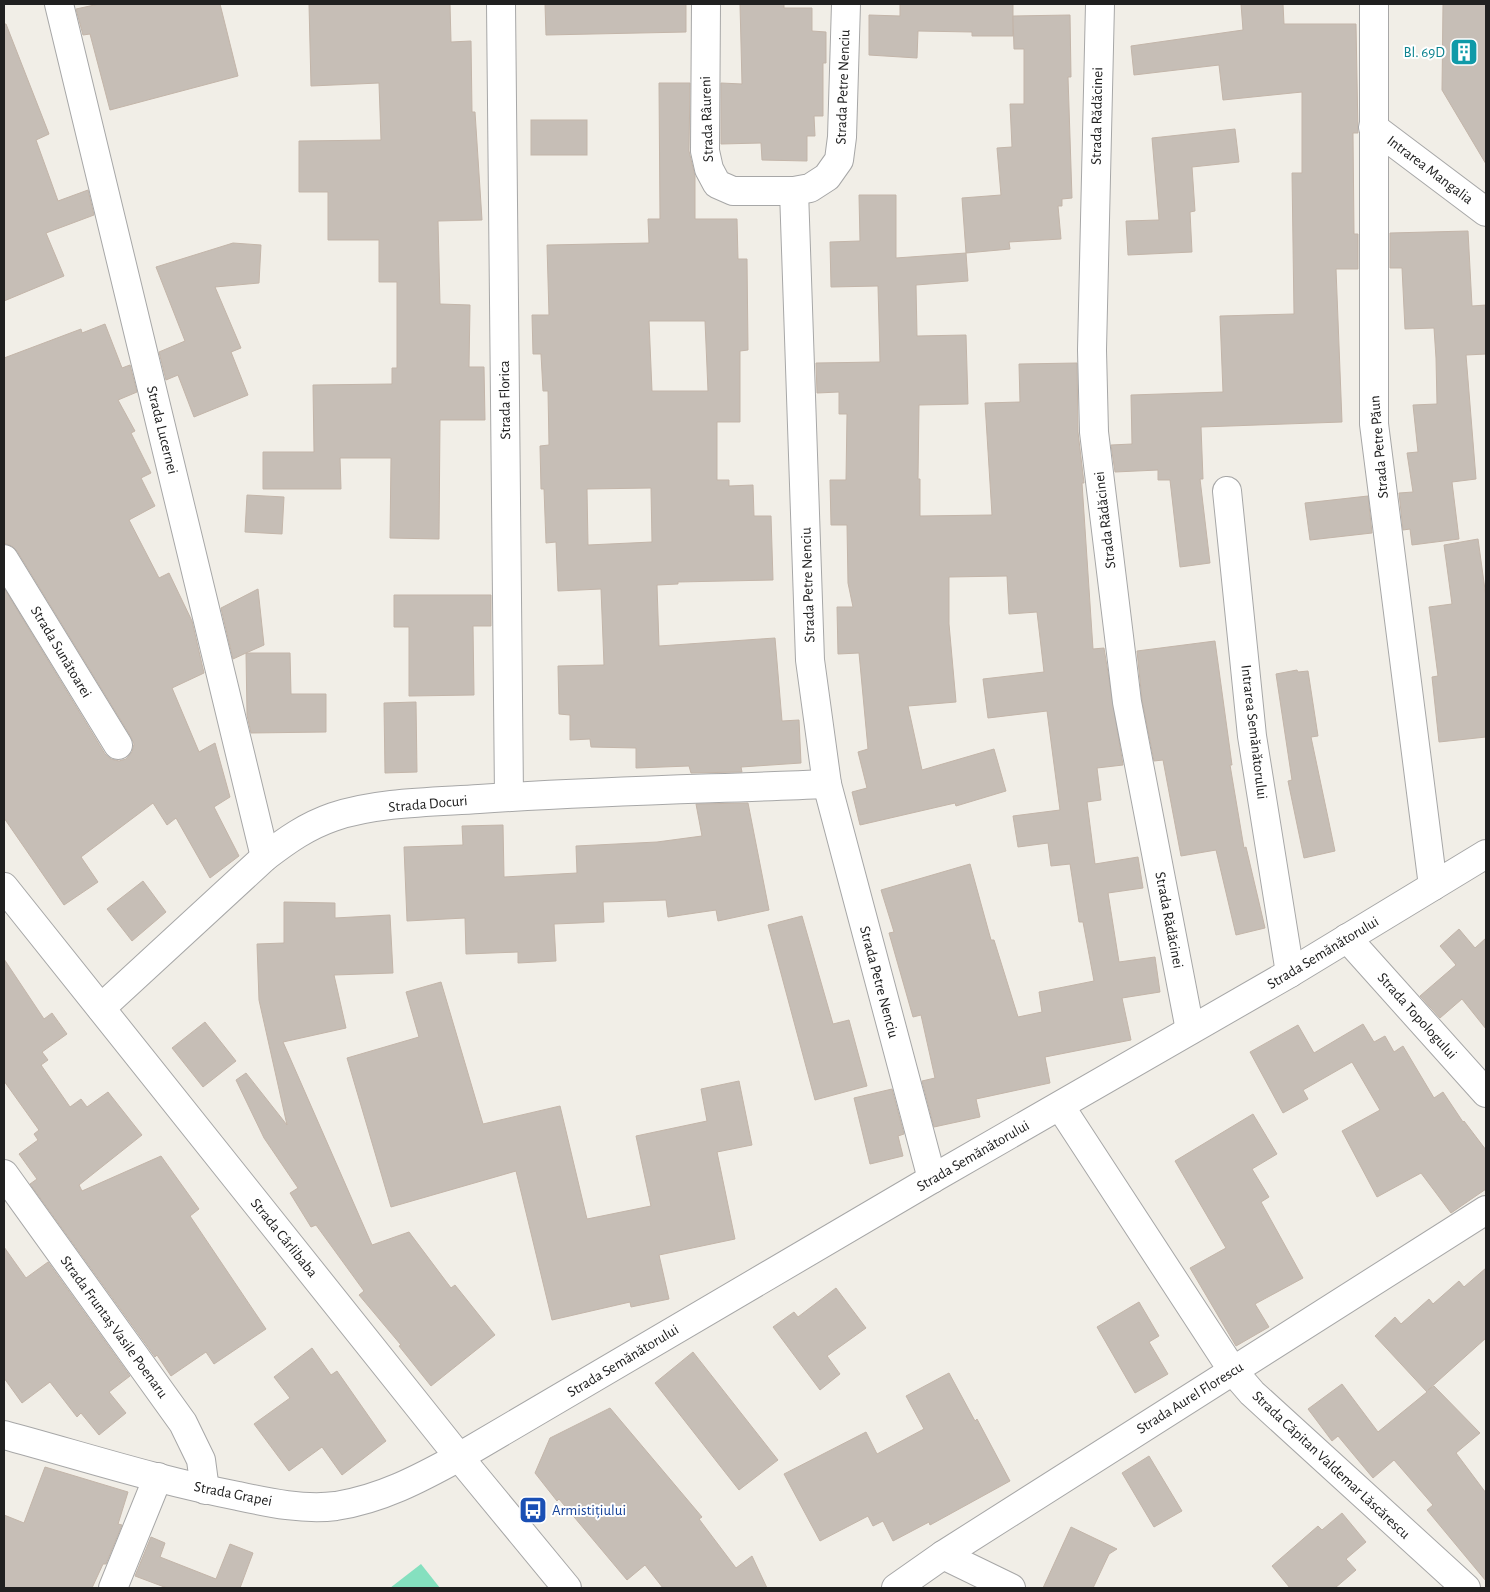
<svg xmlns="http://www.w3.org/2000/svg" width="1490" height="1592" font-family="'Alegreya Sans',sans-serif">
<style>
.pitch{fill:#85e0bf}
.building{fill:#c6beb6;stroke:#c3b5a9;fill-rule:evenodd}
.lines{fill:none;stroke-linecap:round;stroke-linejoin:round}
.minor-casing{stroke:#a7a7a7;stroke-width:30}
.tertiary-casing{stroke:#a7a7a7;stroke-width:30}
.minor{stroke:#fff;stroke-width:28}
.tertiary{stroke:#fff;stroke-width:28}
.labels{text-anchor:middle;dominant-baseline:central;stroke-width:4;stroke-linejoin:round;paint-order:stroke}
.culture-label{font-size:15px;fill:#0d838f;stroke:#fff;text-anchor:end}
.street-label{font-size:15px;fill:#202020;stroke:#fff}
.transit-label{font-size:15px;fill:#164399;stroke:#fff;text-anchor:start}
</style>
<rect width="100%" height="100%" fill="#f1eee7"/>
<!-- pitch -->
<path class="pitch" d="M421 1564 440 1588H390Z"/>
<!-- building -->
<g class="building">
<path d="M99 4H220L238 76 110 110 90 34 83 35 76 9Z"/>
<path d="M309 4H450L451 42 471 41 472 112H475L482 220 438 221 440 304 470 305 469 367H484L485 420H440L439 539 390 538 391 458H340L341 489H263V452H314L313 385 392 384V368H397V282H379V240H328V192H299V141L381 140 379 83 311 86Z"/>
<path d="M545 4H686V32L546 35Z"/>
<path d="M740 4H784V8H812V31L826 32V63H823V116H814L815 136H807V161L762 160 761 143 721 144V83L742 84Z"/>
<path d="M900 4H1013V36H972V32L918 31 917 58 869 55V15L900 16Z"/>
<path d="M1241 4H1283L1284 24H1356L1358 133H1353L1354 234H1358V269H1336L1342 422 1201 427 1203 479H1200L1210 563 1180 567 1170 480H1158V470L1115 472 1111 445 1132 444 1131 395 1223 392 1220 316 1294 314 1292 173H1302V92L1223 100 1219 65 1134 75 1131 46 1243 30Z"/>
<path d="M1443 4H1486V164L1442 90Z"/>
<path d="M1070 15 1071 77H1068L1072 198 1062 199V206H1058L1061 239 1009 242 1010 249 966 253 962 198 1001 195 997 148 1012 147 1010 104H1024V49H1014L1013 16Z"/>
<path d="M4 24H6L49 134 36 140 58 201 88 190 94 215 46 233 64 276 4 301Z"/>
<path d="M659 83H690L689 151 695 176V219H737L738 259H747L748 350 740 351V422H717V480H729V486L753 485 754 516H771L773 580 678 582V584L657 585 659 646 775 638 782 721 799 720 801 763 741 767 742 772 691 773 689 766 636 768V748L591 747 590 739 570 740V715L559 714 558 666 604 665 601 589 558 591 556 542 546 543 544 489H541L540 446 549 445 548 391H543L541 354H533L532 315H549L547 245 649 243 648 219H660ZM649 321H705L708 391H652ZM651 488 652 542 588 545 587 489Z"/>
<rect x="531" y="120" width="56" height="35"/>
<path d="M1235 129 1239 162 1192 167 1195 211 1190 212 1192 252 1128 255 1126 221 1159 220 1152 138Z"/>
<path d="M859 195H896V258L966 253 968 281 916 285 917 336 966 335 968 404 919 405 918 479H920V516L992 515 985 403 1020 402 1019 364 1077 363 1078 432 1084 483H1082L1093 649 1104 648 1123 765 1097 768 1101 800 1087 802 1095 864 1138 857 1143 888 1108 893 1119 962 1155 957 1160 992 1122 998 1131 1040 1045 1057 1050 1083 976 1099 980 1117 934 1127 922 1081 935 1078 921 1015 913 1017 889 933 894 932 881 890 970 864 991 940H994L1018 1017 1042 1012 1039 992 1094 981 1083 922H1079L1070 864 1051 866 1048 843 1018 847 1013 816 1060 810 1047 711 988 718 983 679 1044 672 1037 612 1009 614 1007 576 949 577V624L956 702 908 706 922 770 994 749 1006 791 956 806 955 803 860 825 852 792 867 788 858 752 868 749 859 653 838 654 837 607H853L848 583 847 525H831L830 480H846L847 414H839V392L817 393 816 363 880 362 878 286 831 287 830 242 860 241Z"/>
<path d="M1468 231 1472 306 1486 305V354L1466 355 1476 479 1452 482 1459 539 1412 545 1410 529 1403 530 1399 493 1413 492 1407 453 1418 452 1413 405 1437 404 1436 358 1434 328 1405 329 1402 268H1390V233Z"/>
<path d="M233 243 261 245 259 283 215 287 241 348 231 352 248 395 194 417 178 375 166 380 159 352 185 341 156 267Z"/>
<path d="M105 324 122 368 130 365 137 392 118 400 135 431 131 433 151 473 141 478 155 506 129 520 159 578 169 573 192 621 204 673 172 688 199 752 215 743 230 797 214 807 239 856 210 878 176 818 167 825 153 803 81 857 98 882 64 905 4 818V588L105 754 111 759 119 761 126 759 132 752 134 744 131 737 17 551 12 546 4 543V358L81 329 82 333Z"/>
<path d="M247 495 284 497 282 534 245 532Z"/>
<path d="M1368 496 1372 533 1310 540 1305 503Z"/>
<path d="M1478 539 1486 597V737L1439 742 1432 677 1438 676 1429 607 1452 604 1444 545Z"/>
<path d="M258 589 264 645 246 653H290L291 694H326V732L251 733 247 715 246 653 233 659 221 608Z"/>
<path d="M394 595H491V626H473L474 695 409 696V627H394Z"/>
<path d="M1215 641 1232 765H1230L1244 848 1246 847 1265 928 1236 935 1216 850 1181 856 1163 760 1154 761 1142 700 1137 651Z"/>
<path d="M1297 670 1298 672 1308 671 1318 736 1311 737 1335 851 1304 858 1288 781 1292 780 1276 674Z"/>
<path d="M416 702 417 772 385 773 384 703Z"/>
<path d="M748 803 769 910 718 921 716 910 668 917 666 900 603 902 604 922 554 924 556 961 518 963V952L466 954 465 918 407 921 404 847 463 845 462 826 503 825 504 877 577 873 576 846 657 842 702 836 696 804Z"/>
<path d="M143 881 166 912 132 941 107 909Z"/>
<path d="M284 902 335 903V918L390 915 393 973 334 975 346 1028 283 1042 372 1245 409 1232 451 1288 455 1285 495 1335 431 1386 399 1346 401 1345 359 1295 364 1291 316 1225 311 1227 290 1193 298 1188 264 1138 236 1080 246 1073 287 1125 259 1000 257 944 284 943Z"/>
<path d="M802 916 833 1024 849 1020 867 1086 815 1100 768 925Z"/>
<path d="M1459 929 1475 948 1486 938V1029L1462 999 1440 1018 1420 996 1456 965 1440 946Z"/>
<path d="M4 959 44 1019 52 1013 67 1034 42 1052 48 1060 41 1065 70 1107 81 1099 87 1107 108 1092 142 1135 79 1185 82 1191 161 1156 199 1209 190 1216 266 1329 214 1364 206 1352 171 1376 157 1355 155 1357 30 1184 37 1179 19 1154 38 1140 34 1134 39 1130 4 1081Z"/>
<path d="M441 982 483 1124 560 1106 587 1219 651 1206 636 1136 707 1121 701 1089 739 1081 752 1145 717 1152 735 1239 659 1255 669 1299 631 1307 630 1302 552 1320 516 1171 391 1207 347 1058 419 1037 406 992Z"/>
<path d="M205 1022 236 1061 203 1087 172 1048Z"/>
<path d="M1363 1024 1374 1042 1385 1036 1394 1052 1403 1046 1434 1098 1443 1092 1463 1122 1464 1121 1486 1150V1189L1451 1213 1421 1173 1377 1197 1342 1131 1380 1110 1352 1062 1303 1090 1308 1099 1283 1113 1250 1052 1298 1025 1314 1053Z"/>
<path d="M892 1089 904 1134 898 1136 903 1156 870 1164 854 1098Z"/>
<path d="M1253 1114 1277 1154 1252 1169 1269 1197 1261 1202 1303 1278 1255 1304 1269 1327 1236 1346 1190 1268 1226 1248 1175 1161Z"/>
<path d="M4 1247 26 1278 48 1262 130 1376 109 1392 126 1413 99 1435 81 1413 77 1417 50 1382 22 1403 4 1378Z"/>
<path d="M1486 1268V1338L1428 1390 1434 1386 1480 1433 1456 1453 1486 1493V1581L1427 1510 1433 1505 1394 1460 1373 1478 1338 1436 1332 1441 1308 1409 1342 1384 1378 1432 1427 1392 1375 1336 1395 1317 1401 1324 1429 1299 1433 1304 1459 1281 1464 1287Z"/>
<path d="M836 1288 866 1328 827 1356 840 1374 820 1390 773 1327 794 1312 798 1317Z"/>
<path d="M1139 1302 1159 1336 1149 1342 1168 1374 1135 1393 1097 1327Z"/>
<path d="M312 1348 331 1375 337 1371 386 1441 342 1475 322 1447 289 1471 254 1424 290 1398 274 1377Z"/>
<path d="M693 1352 778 1460 739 1490 655 1383Z"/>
<path d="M949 1373 975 1421 977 1419 1010 1481 930 1525 929 1522 893 1541 883 1521 873 1526 868 1516 820 1541 784 1474 866 1432 877 1454 924 1429 906 1396Z"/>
<path d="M610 1408 702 1517 699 1519 736 1568 752 1556 767 1588H663L645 1565 627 1580 559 1499 557 1501 535 1473 550 1438Z"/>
<path d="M1149 1456 1182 1511 1154 1527 1122 1473Z"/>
<path d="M45 1467 128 1492 118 1524 122 1525 106 1564H103L92 1588H4V1515L24 1523Z"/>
<path d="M1342 1513 1366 1542 1346 1559 1356 1570 1335 1588H1290L1272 1566 1318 1526 1322 1530Z"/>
<path d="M1071 1527 1117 1549 1109 1554 1093 1588H1043Z"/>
<path d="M151 1537 165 1543 160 1557 216 1579 230 1544 253 1553 240 1588H167L135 1576Z"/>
</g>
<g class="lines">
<defs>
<g id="minor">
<path d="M59 4 265 857"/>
<path d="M501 4 509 797"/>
<path d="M706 4 705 151 709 169 717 184 733 191H794L810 188 827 177 839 160 842 137 846 4"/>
<path d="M1100 4 1092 350 1094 432 1127 702 1190 1030"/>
<path d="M1374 4V424L1433 886"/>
<path d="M1373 127 1486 212"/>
<path d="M794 191 810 660 827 784 932 1179"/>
<path d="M1227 491 1252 736 1290 973"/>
<path d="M4 559 118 745"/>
<path d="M1347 938 1486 1093"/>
<path d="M101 1008 265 857C287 840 307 826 333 817 377 802 433 802 479 799 595 791 711 789 827 784"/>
<path d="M1060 1106 1233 1371 1252 1393 1466 1588"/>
<path d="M4 1174 183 1423 201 1460 205 1490"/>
<path d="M4 1435C82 1456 159 1481 238 1496 270 1503 304 1510 336 1506 381 1499 419 1479 459 1457"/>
<path d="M943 1555 1011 1588"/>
<path d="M113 1588 158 1477"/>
<path d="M896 1588 943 1555 1486 1210"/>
</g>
<g id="tertiary">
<path d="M4 887 459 1457 567 1588"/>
<path d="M459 1457 932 1179 1290 973 1486 854"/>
</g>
</defs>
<!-- minor casing -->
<use href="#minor" class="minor-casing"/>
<!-- tertiary casing -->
<use href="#tertiary" class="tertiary-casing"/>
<!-- minor -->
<use href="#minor" class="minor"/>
<!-- tertiary -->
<use href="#tertiary" class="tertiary"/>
</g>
<!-- icons -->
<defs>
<symbol id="building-square" viewBox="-11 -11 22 22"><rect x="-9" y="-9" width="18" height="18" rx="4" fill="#0f9aa8" stroke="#fff"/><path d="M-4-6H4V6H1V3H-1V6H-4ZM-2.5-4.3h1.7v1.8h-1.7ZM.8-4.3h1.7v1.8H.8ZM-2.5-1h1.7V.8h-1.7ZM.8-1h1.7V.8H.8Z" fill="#fff"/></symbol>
<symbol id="bus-square" viewBox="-11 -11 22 22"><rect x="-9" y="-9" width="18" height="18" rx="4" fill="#1a4fb4" stroke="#fff"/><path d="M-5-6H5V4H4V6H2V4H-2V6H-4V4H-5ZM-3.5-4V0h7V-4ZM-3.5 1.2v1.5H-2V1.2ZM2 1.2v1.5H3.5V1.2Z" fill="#fff"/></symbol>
</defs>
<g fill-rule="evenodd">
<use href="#building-square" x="1448" y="36" width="32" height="32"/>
<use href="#bus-square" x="517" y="1494" width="32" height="32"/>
</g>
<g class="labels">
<!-- culture labels -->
<g class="culture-label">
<text x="1445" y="52">Bl. 69D</text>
</g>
<!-- street labels -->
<g class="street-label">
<text transform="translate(843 87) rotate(-88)">Strada Petre Nenciu</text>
<text transform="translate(1097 116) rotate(-89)">Strada Rădăcinei</text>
<text transform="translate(707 119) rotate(-92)">Strada Râureni</text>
<text transform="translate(1430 170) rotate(37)">Intrarea Mangalia</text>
<text transform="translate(505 400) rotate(-91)">Strada Florica</text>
<text transform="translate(162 430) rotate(76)">Strada Lucernei</text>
<text transform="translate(1379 447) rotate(-95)">Strada Petre Păun</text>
<text transform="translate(1105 520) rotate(-97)">Strada Rădăcinei</text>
<text transform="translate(808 585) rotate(-92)">Strada Petre Nenciu</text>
<text transform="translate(61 652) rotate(59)">Strada Sunătoarei</text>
<text transform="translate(1254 732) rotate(83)">Intrarea Semănătorului</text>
<text transform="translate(428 804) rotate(-5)">Strada Docuri</text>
<text transform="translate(1169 920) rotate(79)">Strada Rădăcinei</text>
<text transform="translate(1323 953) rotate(-31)">Strada Semănătorului</text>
<text transform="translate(879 982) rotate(75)">Strada Petre Nenciu</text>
<text transform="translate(1417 1016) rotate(48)">Strada Topologului</text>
<text transform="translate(973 1156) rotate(-30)">Strada Semănătorului</text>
<text transform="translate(284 1238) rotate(51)">Strada Cârlibaba</text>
<text transform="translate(114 1327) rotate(54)">Strada Fruntaș Vasile Poenaru</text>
<text transform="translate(623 1361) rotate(-31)">Strada Semănătorului</text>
<text transform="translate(1190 1398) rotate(-32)">Strada Aurel Florescu</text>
<text transform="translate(1331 1465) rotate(43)">Strada Căpitan Valdemar Lăscărescu</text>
<text transform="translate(233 1494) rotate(11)">Strada Grapei</text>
</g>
<!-- transit labels -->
<g class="transit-label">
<text x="552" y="1510">Armistițiului</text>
</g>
</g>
<!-- border -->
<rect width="1490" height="1592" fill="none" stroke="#202020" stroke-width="10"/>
</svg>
